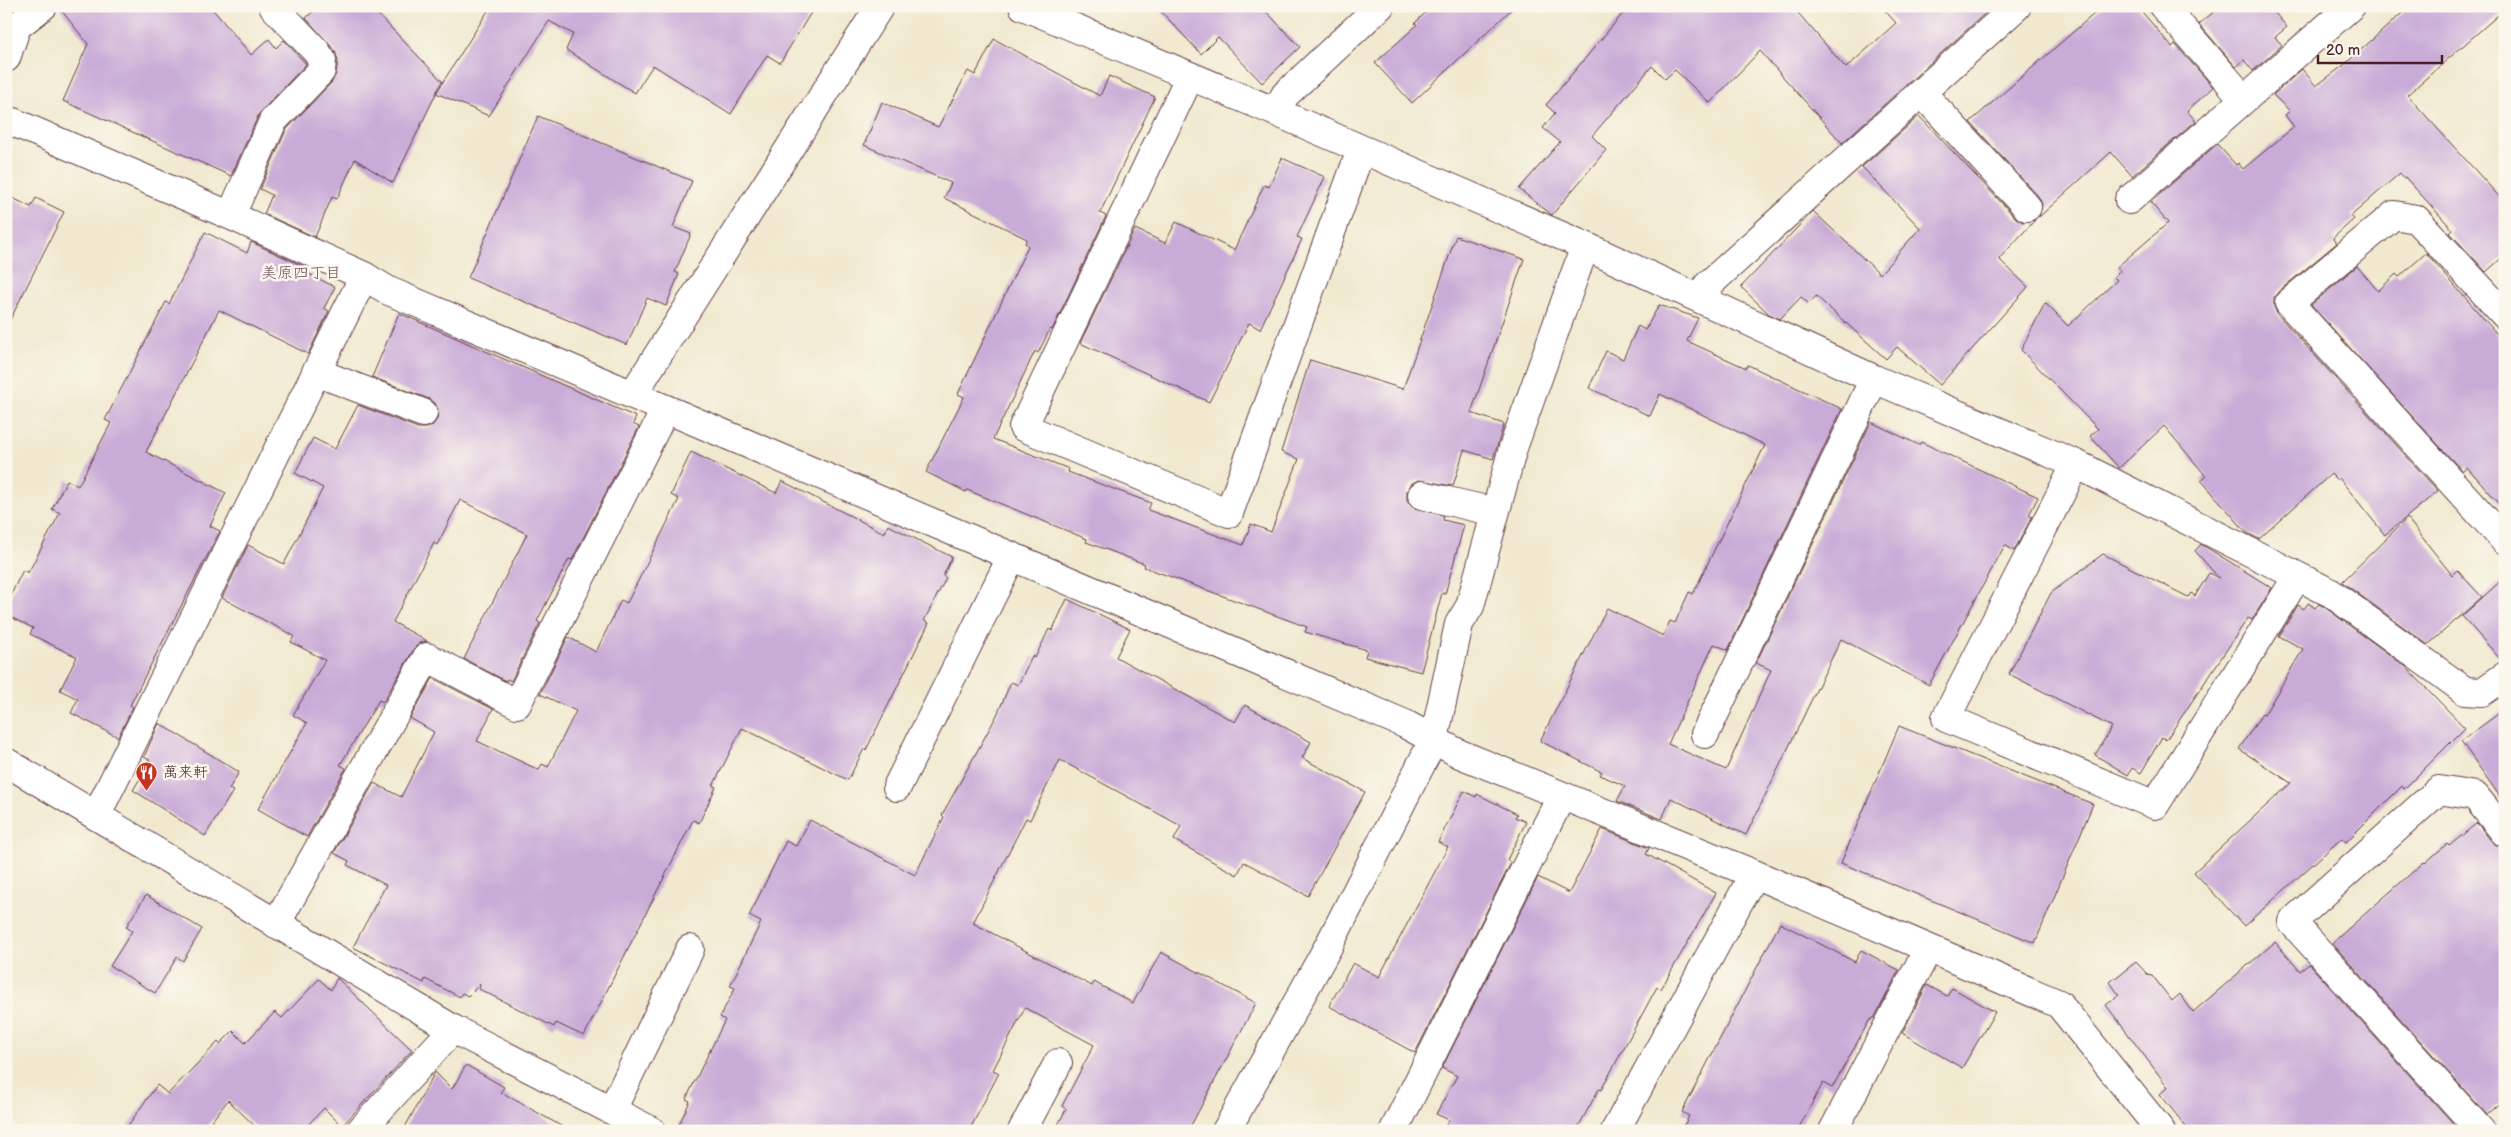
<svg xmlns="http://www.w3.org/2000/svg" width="2511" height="1137" font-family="'Balsamiq Sans','Klee One',sans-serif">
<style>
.building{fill:#c9abd7}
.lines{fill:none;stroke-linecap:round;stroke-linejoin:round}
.minor-casing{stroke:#633d44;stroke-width:30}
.minor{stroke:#fff;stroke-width:28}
.labels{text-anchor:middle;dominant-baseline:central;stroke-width:5;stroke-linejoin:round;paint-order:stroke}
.poi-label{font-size:15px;fill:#4a1f2b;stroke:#fbf7ec;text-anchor:start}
.neighbourhood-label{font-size:16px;fill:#765067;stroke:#fbf7ec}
</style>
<rect width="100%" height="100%" fill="#fbf7ec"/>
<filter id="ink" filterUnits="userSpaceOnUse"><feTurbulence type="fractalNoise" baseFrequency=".02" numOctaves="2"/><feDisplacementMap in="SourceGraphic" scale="10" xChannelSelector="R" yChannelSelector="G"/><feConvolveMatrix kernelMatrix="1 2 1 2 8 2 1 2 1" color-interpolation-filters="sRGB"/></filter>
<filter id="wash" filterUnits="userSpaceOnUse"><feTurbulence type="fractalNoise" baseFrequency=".0096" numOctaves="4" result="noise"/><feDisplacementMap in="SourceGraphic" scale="20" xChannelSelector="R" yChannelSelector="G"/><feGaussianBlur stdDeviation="1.12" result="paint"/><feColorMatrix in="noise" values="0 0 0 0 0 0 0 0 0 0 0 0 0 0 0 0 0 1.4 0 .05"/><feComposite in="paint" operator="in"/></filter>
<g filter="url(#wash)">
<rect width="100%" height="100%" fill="#f0e9cf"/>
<g id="blocks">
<!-- building -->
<g class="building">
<path d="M58 6H210L251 55 269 39 276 48 284 40 306 64 259 114 231 176 63 101 88 44Z"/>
<path d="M319 6H370L442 81 393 183 355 159 337 199 332 197 315 237 264 214 272 195 260 189 286 130 332 82 336 73 338 61 335 51 306 18Z"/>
<path d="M491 6H815L780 63 767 55 731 114 653 65 635 93 566 50 573 34 549 21 489 116 436 93Z"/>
<path d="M1156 6H1261L1300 47 1262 83 1218 37 1201 54Z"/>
<path d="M1432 6H1515L1412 103 1375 63 1417 25 1415 23Z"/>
<path d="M1629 6H1792L1846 68 1896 23 1881 6H1993L1842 143 1760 51 1710 103 1675 70 1665 79 1652 66 1592 136 1606 150 1552 215 1519 189 1560 142 1543 128 1555 113 1546 105Z"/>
<path d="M2103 6H2137L2172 47 2175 44 2213 87 2187 111 2196 121 2132 176 2111 152 2039 217 2042 204 2038 196 1970 122Z"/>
<path d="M2221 6H2269L2287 27 2275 37 2282 45 2253 71 2244 60 2236 67 2199 24Z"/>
<path d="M2410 6H2505V9L2407 95 2505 203V255L2486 272 2450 233 2453 230 2405 177 2404 178 2400 173 2351 216 2354 219 2333 238 2337 243 2279 291 2274 297V306L2277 314 2438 491 2385 535 2339 478 2337 480 2331 474 2259 539 2247 533 2201 480 2206 476 2164 426 2119 468 2090 436 2098 429 2021 350 2045 303 2068 326 2117 280 2114 277 2120 271 2117 267 2168 223 2151 203 2153 200 2217 144 2236 165 2238 163 2243 169 2294 127 2285 115 2290 111 2273 95 2302 69 2316 86 2344 65Z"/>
<path d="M994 39 1100 96 1109 76 1155 97 1100 213 1106 216 1052 330 1050 329 1038 353 1035 351 993 439 1069 469 1068 472 1151 503 1148 510 1243 545 1251 524 1271 532 1299 459 1281 452 1310 360 1403 389 1456 236 1524 259 1471 413 1504 424 1493 459 1464 450 1453 486 1418 480 1411 484 1407 491V500L1412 507 1444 516 1443 520 1464 525 1445 594 1442 593 1421 672 1365 657 1367 650 1305 632 1307 627 1144 567 1145 564 1086 542 1087 539 967 490 966 492 926 472 964 397 958 394 1028 246 1025 243 1027 239 944 198 951 183 864 145 882 102 938 127 968 71 975 75Z"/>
<path d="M538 116 692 181 673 227 691 234 675 272 679 274 666 306 647 298 627 345 468 278Z"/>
<path d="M1919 116 2016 218 2023 222 2035 220 1999 259 2028 287 1940 385 1897 347 1886 359 1816 296 1809 304 1801 297 1780 319 1769 314 1741 287 1813 211 1880 274 1920 228 1862 167Z"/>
<path d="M1282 158 1325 177 1297 237 1302 239 1260 329 1249 323 1209 402 1080 343 1135 229 1165 243 1176 222 1234 250 1264 185 1269 187Z"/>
<path d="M6 195 31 207 36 198 64 212 6 328Z"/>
<path d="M205 232 247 253 251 242 303 266 301 270 335 287 324 308 329 311 308 354 219 310 146 452 226 493 210 526 220 531 130 705 133 707 118 737 71 713 78 699 60 690 77 657 30 634 33 628 6 615V605L23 570 28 573 60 513 52 509 67 480 78 486 111 423 105 420 166 302 169 304Z"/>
<path d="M2426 253 2505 343V510L2467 467 2462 471 2311 305 2357 266 2378 291 2396 274 2399 277Z"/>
<path d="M1659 305 1698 318 1687 341 1746 368 1748 365 1842 409 1728 650 1714 644 1668 744 1726 770 1771 670 1756 663 1871 422 1919 445 1921 442 2038 497 2029 515 2032 517 2014 551 2005 545 1929 685 1841 639 1746 835 1671 798 1662 819 1617 801 1625 786 1600 775 1602 772 1540 741 1607 608 1663 636 1670 621 1675 623 1689 592 1693 594 1765 445 1660 394 1650 416 1589 388 1606 351 1623 359 1638 326 1645 330Z"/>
<path d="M399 313 636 417 633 424 639 427 572 560 569 559 537 621 540 623 511 681 507 679 506 681 464 659 527 534 460 500 437 545 434 543 393 622 427 641 419 643 414 649 383 702 379 700 340 765 346 768 307 837 258 809 307 723 293 715 325 660 291 642 294 636 222 598 248 545 284 564 323 488 295 473 313 438 335 449 358 405 418 428H426L433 425 437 419 438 410 435 403 429 399 372 377Z"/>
<path d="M691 452 776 493 782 481 884 533 888 525 952 557 943 576 946 578 924 621 929 623 866 750 864 749 848 780 742 728 713 786 716 787 699 823 693 820 584 1036 556 1023 554 1027 479 989 480 984 468 996 462 993 460 997 425 979 424 983 353 947 386 885 347 865 349 861 334 853 374 783 401 797 434 732 410 718 433 678 493 709 477 741 539 770 542 764 548 767 576 711 540 694 568 637 596 652 621 600 627 603 679 499 671 495Z"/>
<path d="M2407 518 2452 575 2457 570 2482 597 2428 645 2342 582Z"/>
<path d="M2201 544 2272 588 2252 620 2248 618 2166 740 2162 737 2141 773 2132 768 2128 775 2095 755 2112 727 2009 674 2051 593 2103 554 2188 597 2191 593 2195 596 2209 573 2219 578 2195 551Z"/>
<path d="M2505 577V661H2502L2462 616Z"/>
<path d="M1067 599 1130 629 1116 657 1235 722 1245 705 1311 742 1302 758 1365 792 1308 896 1244 862 1237 875 1174 840 1181 826 1060 760 1030 820 1026 818 973 923 1092 986 1094 982 1133 1003 1161 952 1256 1003 1188 1131H1055L1066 1109 1062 1106 1094 1045 1025 1008 993 1070 999 1073 969 1131H676L690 1101 686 1099 725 1020 720 1017 735 988 730 986 761 922 749 916 786 841 796 846 810 820 915 875 944 817 942 815 997 715 1011 682 1018 685 1032 656 1035 658 1049 629 1052 631Z"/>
<path d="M2308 603 2315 608 2319 604 2323 606 2405 666 2465 728 2404 789 2402 786 2346 842 2342 838 2244 926 2194 872 2291 783 2239 749 2262 714 2264 715 2303 649 2279 636 2298 605 2304 609Z"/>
<path d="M2505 709V808L2501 803 2503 801 2461 741Z"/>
<path d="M159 723 239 772 229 789 233 791 205 836 133 790 151 761 144 757Z"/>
<path d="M1899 726 2093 804 2035 943 1841 863Z"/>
<path d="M1464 791 1476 797 1477 794 1517 814 1515 817 1526 822 1507 860 1511 863 1415 1053 1329 1006 1353 963 1379 977 1448 847 1438 842Z"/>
<path d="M2477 823 2493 843 2505 848V1099L2487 1115 2332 943 2424 862 2425 863 2447 844 2449 846Z"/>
<path d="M1602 829 1649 848 1646 854 1716 893 1661 989 1657 987 1601 1090 1599 1089 1576 1131H1443L1449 1120 1436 1114 1457 1076 1442 1068 1538 877 1569 893Z"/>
<path d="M146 895 202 929 183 961 177 957 155 993 110 966 132 931 126 927Z"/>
<path d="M1780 923 1855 962 1861 950 1899 970 1875 1017 1869 1021 1832 1088 1823 1083 1797 1131H1681L1689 1116 1682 1112Z"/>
<path d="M2275 942 2300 971 2309 964 2460 1131H2189L2160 1094 2168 1087 2106 1005 2119 995 2110 982 2136 962 2147 974 2152 975 2172 1001 2180 994 2193 1012Z"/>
<path d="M337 978 412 1050 342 1126 324 1108 302 1131H260L228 1100 204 1131H124L157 1085 168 1094 218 1042 220 1044 233 1031 245 1043 275 1012 282 1018 319 979 331 990Z"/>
<path d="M1927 985 1947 996 1952 988 1995 1012 1962 1068 1902 1033Z"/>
<path d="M466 1065 504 1087 501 1092 570 1131H403L435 1072 452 1089Z"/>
</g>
</g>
</g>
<g filter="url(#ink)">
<use href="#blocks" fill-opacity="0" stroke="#633d44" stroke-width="1"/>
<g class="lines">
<defs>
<g id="minor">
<path d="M1023 6 1276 112 1585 246 1874 379 2076 464 2331 593 2465 691 2482 692 2505 676"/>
<path d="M2163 6 2243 98"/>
<path d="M6 58 17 26 43 6"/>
<path d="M1189 78 1023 427 1229 513 1361 150"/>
<path d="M1922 93 2027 207"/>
<path d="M1276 112 1285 95 1380 6"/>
<path d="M6 119 236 218 364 276 389 291 1405 724 1460 754 1754 874 2059 1004 2161 1131"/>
<path d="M2129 200 2351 6"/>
<path d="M231 215 273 121 321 71 322 60 316 51 273 6"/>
<path d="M1698 297 1708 285 2017 6"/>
<path d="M2505 315 2416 219 2394 215 2289 303 2505 541"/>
<path d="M316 372 423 413"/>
<path d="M633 394 880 6"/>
<path d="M2076 464 1946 718 2155 805 2297 577"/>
<path d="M1422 495 1495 512"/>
<path d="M1705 734 1874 379"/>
<path d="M6 762 453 1029 652 1131"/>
<path d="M897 787 1011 558"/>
<path d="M96 816 364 276"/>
<path d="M276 924 427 657 517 704 665 410"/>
<path d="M612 1110 690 949"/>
<path d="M1394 1130 1561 797"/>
<path d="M360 1131 453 1029"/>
<path d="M1022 1131 1058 1063"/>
<path d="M1226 1131 1329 945 1434 739 1459 624 1470 606 1513 448 1585 246"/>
<path d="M1615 1131 1754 874"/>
<path d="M1833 1131 1928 949"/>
<path d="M2481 1131 2292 922 2439 790 2475 796 2505 833"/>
</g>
</defs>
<!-- minor casing -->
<use href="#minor" class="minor-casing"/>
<!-- minor -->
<use href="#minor" class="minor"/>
</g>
</g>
<!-- icons -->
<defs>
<symbol id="restaurant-pin" viewBox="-11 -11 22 30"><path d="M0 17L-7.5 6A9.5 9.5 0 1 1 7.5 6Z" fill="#c8321e" stroke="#fbf7ec"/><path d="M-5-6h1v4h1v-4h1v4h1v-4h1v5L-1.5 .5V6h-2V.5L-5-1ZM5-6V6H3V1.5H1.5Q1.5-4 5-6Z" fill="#fff"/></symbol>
</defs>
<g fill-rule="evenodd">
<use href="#restaurant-pin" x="134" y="760" width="25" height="34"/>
</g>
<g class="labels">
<!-- poi labels -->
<g class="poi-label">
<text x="163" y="772">萬来軒</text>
</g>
<!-- neighbourhood labels -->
<g class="neighbourhood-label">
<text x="301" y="273">美原四丁目</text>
</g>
</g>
<!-- margin -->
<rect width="2511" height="1137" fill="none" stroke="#fbf7ec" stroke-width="25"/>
<!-- scale -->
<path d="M2318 55v8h124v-8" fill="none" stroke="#4a1f2b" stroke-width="2.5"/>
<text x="2326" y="55" font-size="15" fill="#4a1f2b" stroke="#fbf7ec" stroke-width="4" paint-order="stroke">20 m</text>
</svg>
